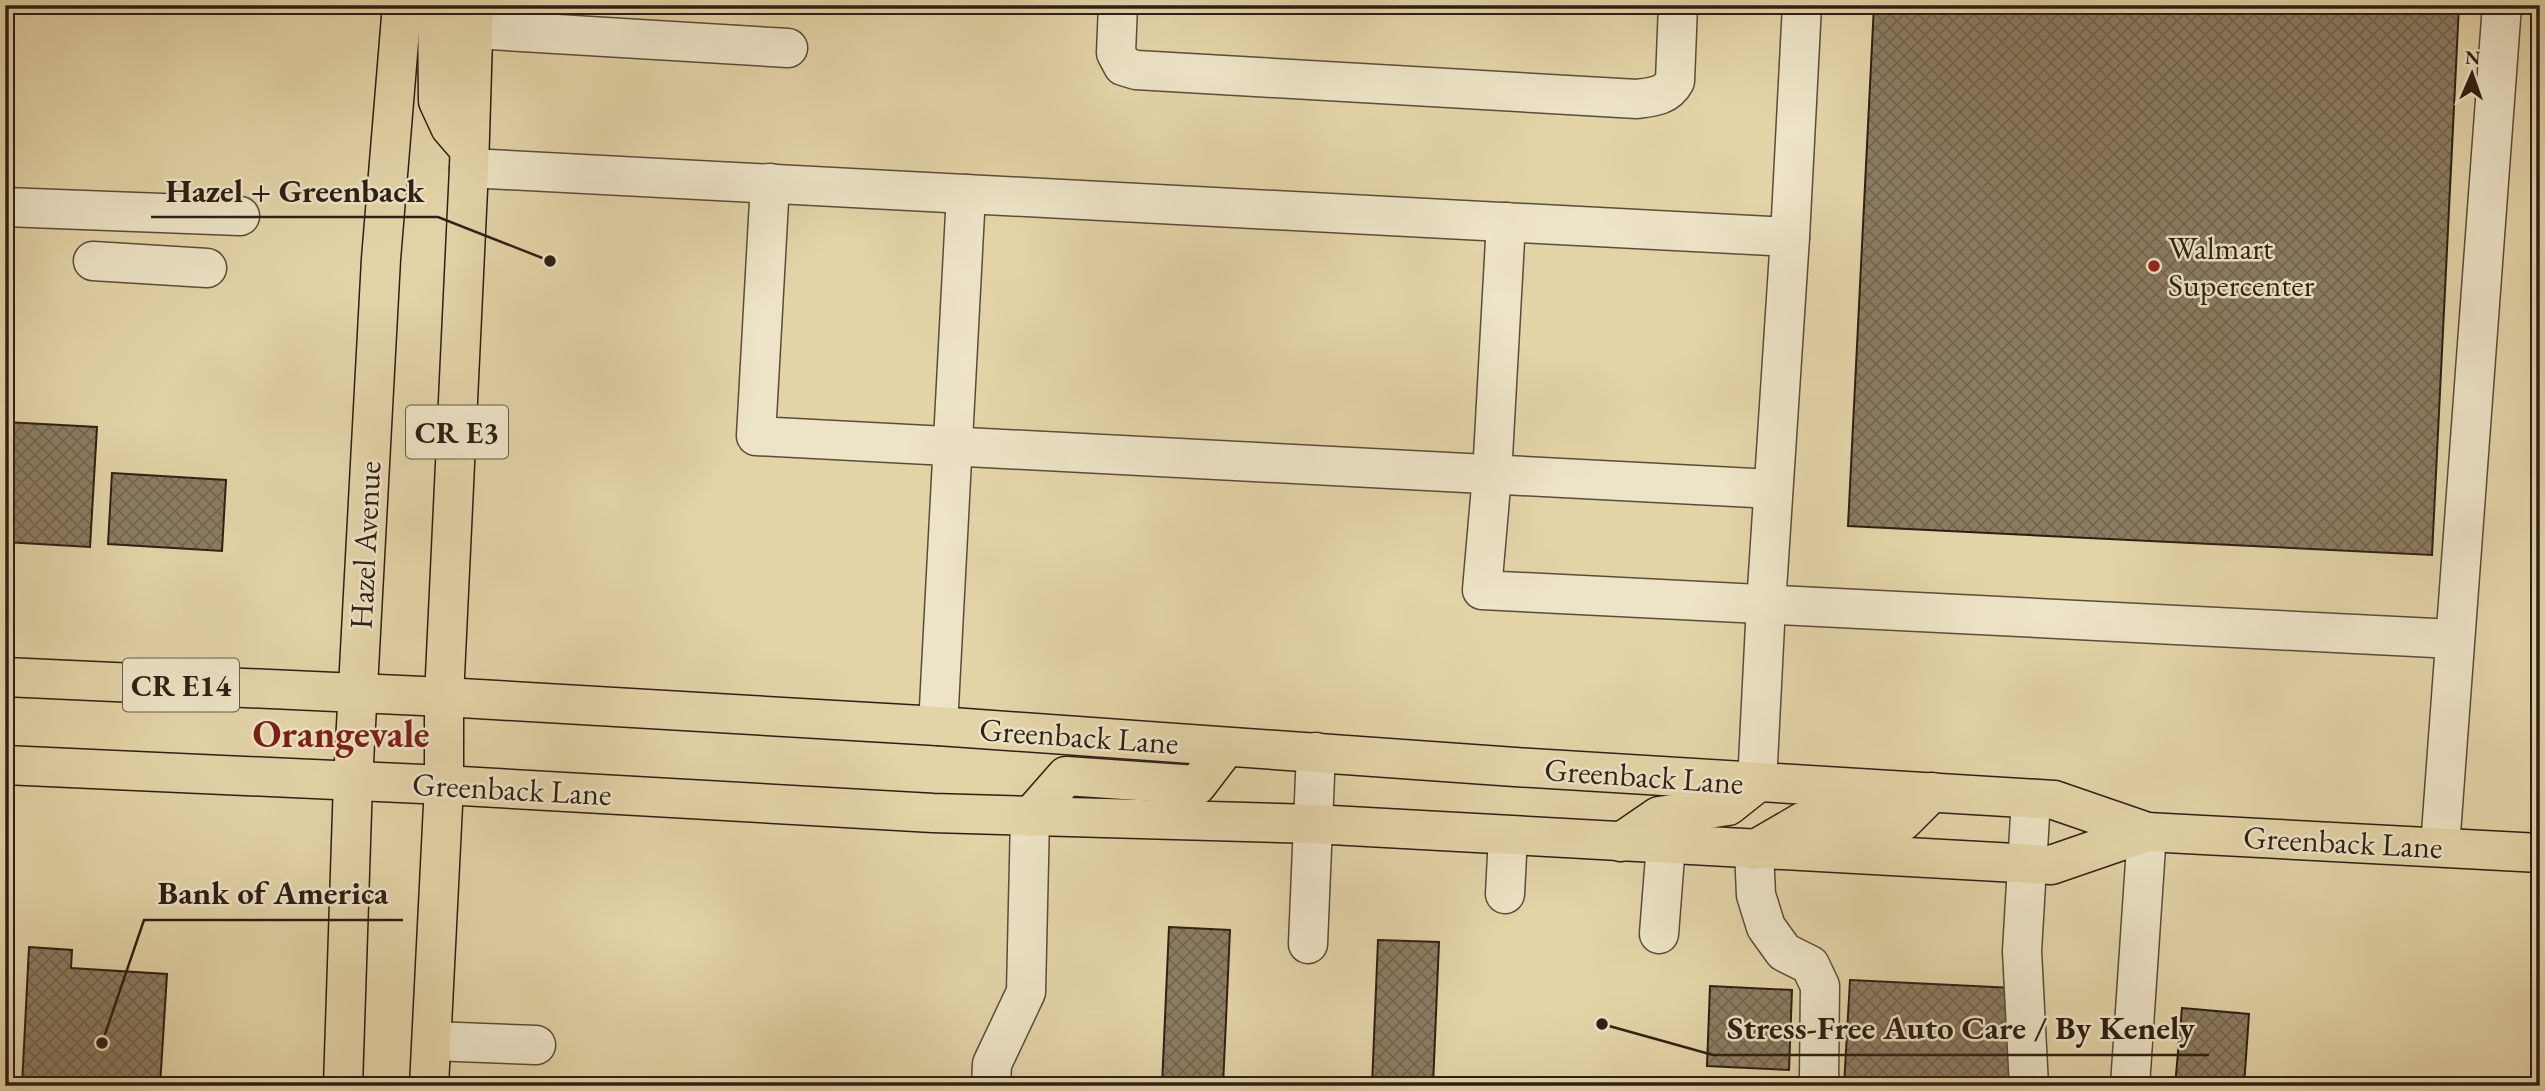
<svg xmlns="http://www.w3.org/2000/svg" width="2545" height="1091" font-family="'EB Garamond',serif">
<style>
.building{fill:url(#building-cross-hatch);stroke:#2e1f16;stroke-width:2}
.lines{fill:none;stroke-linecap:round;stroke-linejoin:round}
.minor-casing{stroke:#5b4c3a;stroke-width:41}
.major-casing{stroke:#2e1f16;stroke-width:41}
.minor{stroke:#ede3c6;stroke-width:38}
.major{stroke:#e3d4a8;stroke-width:38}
.poi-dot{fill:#8f2418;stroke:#ede3c6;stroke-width:2.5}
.labels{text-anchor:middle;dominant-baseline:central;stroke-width:5;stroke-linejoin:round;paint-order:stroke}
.shield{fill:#ede3c6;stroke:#675a4b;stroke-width:2}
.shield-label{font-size:30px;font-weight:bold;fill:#2e1f16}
.poi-label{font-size:32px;fill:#2e1f16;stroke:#ede3c6;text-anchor:start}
.street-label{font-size:32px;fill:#2e1f16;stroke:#ede3c6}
.district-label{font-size:38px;font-weight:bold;fill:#7a1f14;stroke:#ede3c6}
.leader{fill:none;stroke:#2e1f16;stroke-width:2.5}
.callout-dot{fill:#2e1f16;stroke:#ede3c6;stroke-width:2.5}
.callout-label{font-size:33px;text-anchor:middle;font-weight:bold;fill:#2e1f16;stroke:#ede3c6;stroke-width:5;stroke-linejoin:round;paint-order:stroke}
</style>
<defs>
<pattern id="building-cross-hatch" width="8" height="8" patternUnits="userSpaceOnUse" patternTransform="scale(1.75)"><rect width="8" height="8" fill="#8c7d62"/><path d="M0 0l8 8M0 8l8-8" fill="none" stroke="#736650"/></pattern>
</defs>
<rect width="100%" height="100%" fill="#e3d4a8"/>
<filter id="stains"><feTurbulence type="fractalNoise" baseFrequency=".00286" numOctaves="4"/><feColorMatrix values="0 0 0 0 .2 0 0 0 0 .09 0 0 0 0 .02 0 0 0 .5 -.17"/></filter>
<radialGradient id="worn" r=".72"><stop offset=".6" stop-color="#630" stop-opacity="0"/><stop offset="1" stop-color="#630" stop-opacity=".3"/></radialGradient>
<!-- building -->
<g class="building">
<path d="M1874 5H2459L2432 555 1848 526Z"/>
<path d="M5 422 97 427 90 547 5 542Z"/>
<path d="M112 473 226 480 222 551 108 544Z"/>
<path d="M1169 927 1230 930 1223 1086H1162Z"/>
<path d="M1378 940 1439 942 1433 1086H1372Z"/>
<path d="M29 947 72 950 71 968 167 974 160 1086H22Z"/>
<path d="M1850 980 2014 988 2010 1086H1844Z"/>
<path d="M1710 986 1792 990 1789 1070 1707 1066Z"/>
<path d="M2182 1008 2249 1014 2244 1086H2175Z"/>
</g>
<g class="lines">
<defs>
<g id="minor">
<path d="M1118 5 1116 53 1123 66 1136 70 1637 99C1653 97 1667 96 1675 81L1678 5"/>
<path d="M473 29 788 48"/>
<path d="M469 168 1790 237 1802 5"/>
<path d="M770 183 756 436 1773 489"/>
<path d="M5 207 240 216"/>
<path d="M1506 222 1492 475 1482 590 2454 639"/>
<path d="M93 261 207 268"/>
<path d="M938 726 966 194"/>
<path d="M1757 783 1766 605 1790 237"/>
<path d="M2440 847 2502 5"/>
<path d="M1754 850 1756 895 1766 927 1784 952 1810 965 1820 986 1819 1077 1822 1086"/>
<path d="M1505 894 1508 836"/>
<path d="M1659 934 1666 844"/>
<path d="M1308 944 1316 752"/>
<path d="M432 1041 536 1045"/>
<path d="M991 1086 992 1064 1026 992 1030 817"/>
<path d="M2029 1086 2022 951 2031 799"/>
<path d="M2130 1086 2147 832"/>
</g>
<g id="major">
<path d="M437 5 438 101 450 127 469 149"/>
<path d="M5 677 444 697 938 726 1515 767 2054 800 2147 832 2540 853"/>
<path d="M5 765 444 785 933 813 1313 824 2051 865 2147 832"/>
<path d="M1030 817 1066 776 1197 785 1226 747"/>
<path d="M1621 842 1659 816 1728 806 1757 783"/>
<path d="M1754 850 1804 821H1903L1932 792"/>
<path d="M343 1086 353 781 381 259 402 5"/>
<path d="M429 1086 444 785V697L469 168 474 5"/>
</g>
</defs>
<!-- minor casing -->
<use href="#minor" class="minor-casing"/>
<!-- major casing -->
<use href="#major" class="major-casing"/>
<!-- minor -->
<use href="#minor" class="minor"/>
<!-- major -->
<use href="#major" class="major"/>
</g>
<!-- markers -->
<circle class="poi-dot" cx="2154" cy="266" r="7"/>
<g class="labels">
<!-- shield labels -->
<g class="shield">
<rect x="406" y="405.5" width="102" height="53" rx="5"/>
<rect x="123" y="658.5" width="116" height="53" rx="5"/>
</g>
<g class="shield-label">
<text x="457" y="432">CR E3</text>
<text x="181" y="685">CR E14</text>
</g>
<!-- poi labels -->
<g class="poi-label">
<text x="2168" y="248">Walmart<tspan x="2168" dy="37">Supercenter</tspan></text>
</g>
<!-- street labels -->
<g class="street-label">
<text transform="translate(365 545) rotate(-87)">Hazel Avenue</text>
<text transform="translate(1079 736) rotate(4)">Greenback Lane</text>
<text transform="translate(1644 776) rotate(4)">Greenback Lane</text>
<text transform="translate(512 789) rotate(3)">Greenback Lane</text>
<text transform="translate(2343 842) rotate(3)">Greenback Lane</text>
</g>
<!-- district labels -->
<g class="district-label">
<text x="341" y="733">Orangevale</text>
</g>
</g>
<!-- callouts -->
<path class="leader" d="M550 261L438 217H151M102 1043L144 920H403M1602 1024L1713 1055H2209"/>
<g class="callout-dot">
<circle cx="550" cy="261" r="7"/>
<circle cx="102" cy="1043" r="7"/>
<circle cx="1602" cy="1024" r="7"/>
</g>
<g class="callout-label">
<text x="295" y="202">Hazel + Greenback</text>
<text x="273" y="904">Bank of America</text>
<text x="1961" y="1039">Stress-Free Auto Care / By Kenely</text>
</g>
<!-- margin -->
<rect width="2545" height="1091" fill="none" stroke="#e3d4a8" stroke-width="28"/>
<rect x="7" y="7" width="2531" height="1077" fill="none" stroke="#2e1f16" stroke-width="3.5"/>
<rect x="14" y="14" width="2517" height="1063" fill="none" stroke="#2e1f16" stroke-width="2"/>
<!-- north arrow -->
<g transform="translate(2472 74) rotate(2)" stroke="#ede3c6" stroke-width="5" paint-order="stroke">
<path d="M0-5L12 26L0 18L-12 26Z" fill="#2e1f16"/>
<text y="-10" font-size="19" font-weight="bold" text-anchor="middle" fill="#2e1f16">N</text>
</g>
<rect width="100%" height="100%" filter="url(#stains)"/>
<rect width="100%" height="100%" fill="url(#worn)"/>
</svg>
